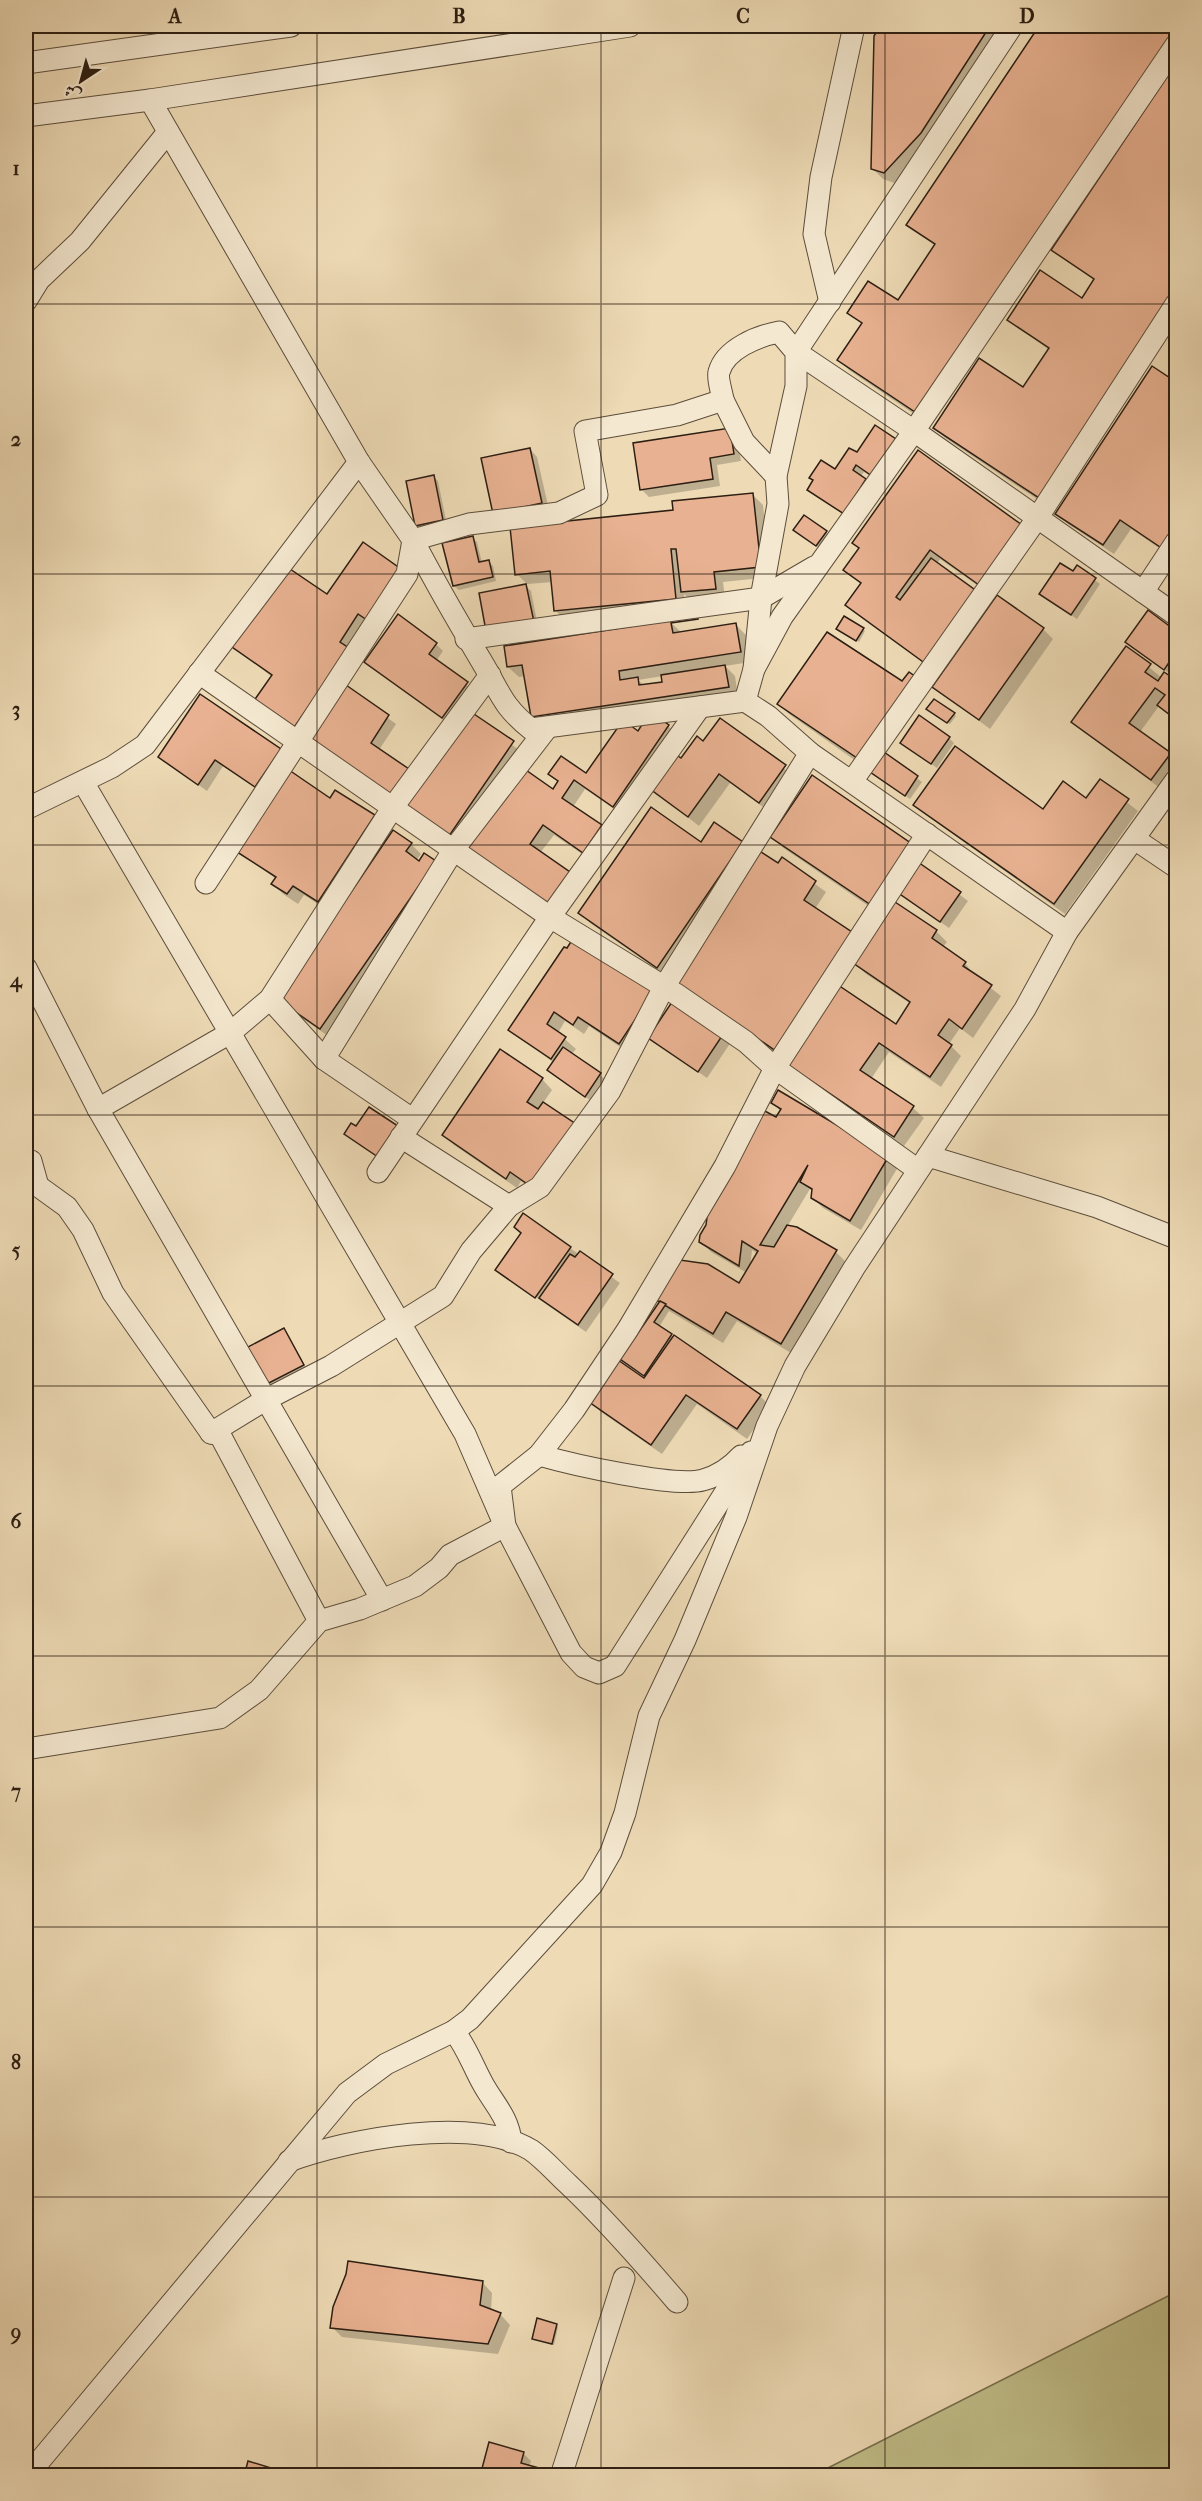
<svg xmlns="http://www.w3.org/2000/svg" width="1202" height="2501" font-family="'IM FELL French Canon',Amiri,serif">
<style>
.green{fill:#c0be89;stroke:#766e4e;stroke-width:1.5}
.shadow{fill:#0003;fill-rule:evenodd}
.building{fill:#e8b191;stroke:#2c1e12;stroke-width:1.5}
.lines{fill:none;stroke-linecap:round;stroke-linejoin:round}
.minor-casing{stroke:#5c4d3b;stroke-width:23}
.minor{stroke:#f4e8d0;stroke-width:21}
.grid{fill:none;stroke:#2c1e12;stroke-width:1.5;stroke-opacity:0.55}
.neatline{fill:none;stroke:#2c1e12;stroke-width:2}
.grid-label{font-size:20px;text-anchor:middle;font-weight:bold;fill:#2c1e12}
</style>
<rect width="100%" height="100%" fill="#eedbb6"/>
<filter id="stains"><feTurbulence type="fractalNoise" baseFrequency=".00333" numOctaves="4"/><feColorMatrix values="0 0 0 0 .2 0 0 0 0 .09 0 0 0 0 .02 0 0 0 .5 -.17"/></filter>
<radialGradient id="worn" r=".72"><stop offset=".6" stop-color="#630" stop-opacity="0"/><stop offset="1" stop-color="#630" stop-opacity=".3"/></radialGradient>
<!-- green -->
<path class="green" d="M1176 2292V2475H814Z"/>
<!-- shadow -->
<g class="shadow">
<path d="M881 26H1006L931 143 894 183 883 179 872 168 876 36Z"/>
<path d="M1041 26H1176V53L926 422 849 370 839 360 863 325 849 312 898 302 936 246 908 224Z"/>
<path d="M1176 65V316L1049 507 945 438 935 428 1023 389 1049 350 1009 320 1082 300 1095 281 1052 250Z"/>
<path d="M1153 368 1176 384V555L1174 558 1131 529 1114 554 1068 524 1057 513Z"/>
<path d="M737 437 741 461 717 465 720 486 649 497 642 490Z"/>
<path d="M530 449 537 457 549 510 502 521Z"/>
<path d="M918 452 990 594 940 559 937 564V673L847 605 862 585 845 570 860 549 854 543Z"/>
<path d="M858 454 880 482 864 472 860 477 873 488 852 520 809 490Z"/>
<path d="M433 477 438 481 447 525 421 531 416 526Z"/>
<path d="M752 494 763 505 771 577 723 582 725 598 692 602 684 594 686 608 566 621 556 611 553 582 527 584 517 574 675 511Z"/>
<path d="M826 532 831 537 822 550 800 534Z"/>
<path d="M472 538 477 542 482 563 488 561 493 566 496 581 459 590 454 586Z"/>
<path d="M1078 567 1100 584 1077 619 1046 598Z"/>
<path d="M400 570 304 738 265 712 272 677 234 647 327 596Z"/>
<path d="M526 586 531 591 538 627 481 594Z"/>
<path d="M1148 612 1176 632V663L1169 673 1132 646Z"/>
<path d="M845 618 865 631 859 642 840 630Z"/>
<path d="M670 622 681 632 736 625 746 635 750 662 725 666 735 676 738 697 543 727 532 717 526 676 519 677 508 667ZM663 676 664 683 645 686 638 680Z"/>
<path d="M1043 629 1053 639 990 729 934 687Z"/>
<path d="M436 644 443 651 436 661 474 691 450 725 366 662Z"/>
<path d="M1126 648 1162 678H1170L1176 670V721L1159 706 1140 732 1176 761V769L1161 789 1073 722Z"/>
<path d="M346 688 396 724 379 750 397 805Z"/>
<path d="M779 704 882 752 922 782 910 799 789 714Z"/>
<path d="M930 711 954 714 956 716 950 724Z"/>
<path d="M471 714 523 753 460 845 418 816Z"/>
<path d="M720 720 795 777 770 812 730 783 699 826 652 789 681 760 704 743Z"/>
<path d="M668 726 678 736 624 816 585 789 573 807 611 836 594 862 554 835 540 853 480 860 554 791 559 783 550 774 587 775 638 733Z"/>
<path d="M949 738 954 743 937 768 902 743Z"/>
<path d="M280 751 263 793 223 766 207 791 160 757Z"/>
<path d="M1100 781 1138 811 1065 914 926 815 915 805 1044 811 1086 800Z"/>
<path d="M330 800 374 816 384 826 329 911 304 895 298 904 283 894 273 884 276 879 239 851Z"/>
<path d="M772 836 914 847 925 857 920 865 968 901 949 928 900 894 894 902 936 931 947 942 942 948 965 963 974 975 1001 996 973 1038 960 1028 949 1044 961 1056 941 1087 889 1052 871 1079 913 1108 924 1118 904 1146 797 1073 789 1061 689 994 782 860 826 892 815 909 854 935 886 918 782 847ZM853 961 866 974 911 1004 896 1026 837 986Z"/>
<path d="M411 844 421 854 416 861 435 862 331 1038 290 1010Z"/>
<path d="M742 844 668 977 590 923 580 913Z"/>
<path d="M565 949 653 992 629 1053 589 1026 584 1034 565 1021 558 1033 576 1049 572 1054 605 1079 590 1100 554 1075 549 1070 554 1063 510 1030Z"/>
<path d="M723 1035 731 1042 707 1078 650 1038Z"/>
<path d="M542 1079 552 1090 543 1103V1197L521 1181 517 1188 454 1145 444 1135Z"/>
<path d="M779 1092 898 1167 861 1230 823 1208 812 1197 813 1192 810 1189 787 1227 836 1252 846 1262 791 1353 737 1321 723 1343 669 1311 659 1327 760 1396 770 1406 747 1439 697 1404 662 1454 601 1412 591 1402 644 1380 646 1377 622 1359 661 1303 740 1285 747 1273 711 1252 700 1241 781 1112 773 1103ZM752 1250 758 1254 750 1267Z"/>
<path d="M522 1234 570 1248 620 1283 586 1332 497 1270Z"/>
<path d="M284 1330 307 1370 272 1389 267 1384Z"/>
<path d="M482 2282 492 2293 491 2311 500 2314 510 2325 498 2354 342 2337 332 2327Z"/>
<path d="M556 2325 558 2327 554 2345 533 2338Z"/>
<path d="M523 2453 531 2461 529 2467 552 2476H482Z"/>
</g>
<!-- building -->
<g class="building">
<path d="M880 26H990L921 133 884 173 871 169 874 36Z"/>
<path d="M1039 26H1176V28L915 412 837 360 862 323 847 313 868 281 898 300 935 244 906 225Z"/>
<path d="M1176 63V291L1039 498 933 428 979 358 1023 387 1049 348 1007 320 1040 270 1082 298 1094 279 1051 250Z"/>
<path d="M1152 366 1176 382V530L1163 549 1120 520 1103 545 1055 514Z"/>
<path d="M875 425 896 439 872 476 856 465 853 470 866 479 844 514 807 490 813 480 809 478 821 460 835 469 849 448 857 452Z"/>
<path d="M730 428 734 454 710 458 713 479 640 490 633 443Z"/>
<path d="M530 448 542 503 493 514 481 458Z"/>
<path d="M918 450 1022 525 979 585 930 550 896 597 900 600 931 558 978 592 926 664 845 605 861 583 843 570 859 548 852 543Z"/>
<path d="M434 475 443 520 415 526 406 481Z"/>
<path d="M753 493 761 567 714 572 716 589 681 592 676 549H671L676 599 554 611 550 571 515 575 510 527 673 510 672 501Z"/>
<path d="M804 515 827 531 816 546 793 530Z"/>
<path d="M473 536 479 562 489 560 493 577 453 586 442 543Z"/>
<path d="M363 542 401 569 367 620 358 614 340 642 349 648 293 729 253 702 272 675 232 647 287 567 327 594Z"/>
<path d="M1060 563 1073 571 1077 565 1096 578 1071 615 1039 594Z"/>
<path d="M526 584 534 622 486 631 479 593Z"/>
<path d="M997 595 1044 628 979 720 932 687Z"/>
<path d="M1148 610 1176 631V652L1164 670 1125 642Z"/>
<path d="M398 614 437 643 429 654 468 682 442 718 364 662Z"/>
<path d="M698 616V619L671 623 673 633 736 623 741 652 619 671 620 680 638 677 639 685 662 682 661 675 725 665 729 687 531 717 522 665 507 667 504 646Z"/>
<path d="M844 616 864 628 856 641 836 629Z"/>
<path d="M827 632 902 681 909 672 916 677 860 760 777 704Z"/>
<path d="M1126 646 1151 664 1145 672 1158 681 1164 672 1170 676 1176 667V713L1174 718 1157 705 1165 695 1155 688 1129 723 1171 753 1151 780 1071 722Z"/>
<path d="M346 685 389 715 371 743 409 769 389 799 307 742Z"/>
<path d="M200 694 281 749 255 787 215 760 198 785 158 757Z"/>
<path d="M934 699 955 713 947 723 926 709Z"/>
<path d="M471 712 514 741 449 836 405 806Z"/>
<path d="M650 712 669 725 613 807 574 780 562 798 602 825 583 853 543 825 530 844 570 872 548 905 467 850 523 768 553 789 558 781 548 774 561 756 586 773 623 720 638 731Z"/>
<path d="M919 715 950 737 931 764 900 743Z"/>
<path d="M720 718 786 765 759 803 719 774 688 817 650 789 675 754 681 758 697 736 703 741Z"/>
<path d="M955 746 1043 809 1063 781 1086 798 1100 779 1129 799 1054 904 913 805Z"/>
<path d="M884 752 918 776 905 796 870 772Z"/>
<path d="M289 770 330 798 335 790 375 815 318 902 293 886 287 894 271 884 276 877 237 852Z"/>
<path d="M812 775 915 846 874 907 770 837Z"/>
<path d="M651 807 701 842 714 822 743 842 657 968 578 913Z"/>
<path d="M393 830 412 843 406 851 419 861 424 853 436 861 320 1029 278 1000Z"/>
<path d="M758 850 778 863 782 857 816 881 804 900 855 934 776 1051 677 984Z"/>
<path d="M915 860 961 892 940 922 894 890Z"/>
<path d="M895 902 937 930 932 938 966 962 963 966 992 985 962 1029 949 1019 938 1035 952 1045 930 1077 879 1043 860 1070 914 1106 894 1137 785 1063 838 985 896 1024 910 1002 853 963Z"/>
<path d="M574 937 654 991 619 1044 578 1017 573 1025 554 1012 547 1024 566 1037 551 1059 508 1030 564 947 567 948Z"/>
<path d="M674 999 724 1033 698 1072 648 1038Z"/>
<path d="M563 1047 601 1073 585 1097 547 1070Z"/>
<path d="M500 1049 543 1078 527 1102 538 1109 543 1102 576 1124 533 1188 510 1172 506 1179 442 1135Z"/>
<path d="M778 1090 889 1156 850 1221 811 1198 812 1189 800 1182 808 1165 760 1245 774 1247 787 1225 797 1227 837 1250 781 1344 726 1312 713 1334 656 1300 680 1260 708 1264 739 1283 758 1251 742 1241 739 1266 699 1242 700 1235 706 1225 709 1202 763 1110 776 1117 781 1109 771 1103Z"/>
<path d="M369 1107 398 1126 378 1157 344 1134 351 1123 356 1126Z"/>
<path d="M523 1213 571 1247 535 1298 495 1270 521 1233 514 1227Z"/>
<path d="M580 1251 613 1274 578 1325 539 1298 570 1254 575 1257Z"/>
<path d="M660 1301 666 1304 654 1322 672 1334 644 1376 620 1359Z"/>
<path d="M284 1328 304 1365 265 1385 246 1348Z"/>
<path d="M674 1335 761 1395 737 1429 686 1395 651 1445 589 1402 618 1360 644 1378Z"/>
<path d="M348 2261 483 2281 480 2305 501 2313 488 2344 330 2328 333 2307 346 2274Z"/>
<path d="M537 2318 557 2324 552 2344 532 2339Z"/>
<path d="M489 2442 524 2452 521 2463 550 2471 549 2476H480Z"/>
<path d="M248 2461 297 2476H244Z"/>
</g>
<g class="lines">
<defs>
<g id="minor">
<path d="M1012 26 796 352 914 431 1176 615"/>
<path d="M26 63 291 26"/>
<path d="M150 100 359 462 413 540 407 574 206 883"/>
<path d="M26 116 150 100 630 26"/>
<path d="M26 301 39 280 80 241 168 132"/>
<path d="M830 302 814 234 821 177 854 26"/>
<path d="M723 400 744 442 776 476"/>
<path d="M1143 592 1176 542"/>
<path d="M466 639 761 598 814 567"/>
<path d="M199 673 550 917 676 994 746 1042 775 1068 918 1170"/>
<path d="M745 701 531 729C502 706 500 692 482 662 458 622 435 582 413 540L469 524 559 513 597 495 585 431 677 415 723 400C722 392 717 379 719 372 725 349 758 336 779 332L796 352V386L776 476 778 504 761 598 754 669"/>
<path d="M853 780 1038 517 1176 304"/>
<path d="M83 782 465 1434 505 1526 571 1653 584 1667 599 1673 615 1666 751 1452"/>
<path d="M26 809 112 767 145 745 359 462"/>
<path d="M1136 840 1176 867"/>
<path d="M1067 932 810 753 768 716 745 701 754 669 782 617 914 431 1176 45"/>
<path d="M26 968 98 1109 382 1600"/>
<path d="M270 999 324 1059 412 1119"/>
<path d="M324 1059 454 849 547 728"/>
<path d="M98 1109 230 1033 270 999 393 807 490 675"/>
<path d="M401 1137 509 1206"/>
<path d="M928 1156 1097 1207 1176 1238"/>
<path d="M26 1163 31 1161 38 1186 67 1207 83 1230 113 1293 211 1433 220 1435 319 1621"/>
<path d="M378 1172 550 917 700 707"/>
<path d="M211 1433 265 1400 331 1366 443 1296 471 1251 509 1206 540 1187 610 1091 664 987 810 753"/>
<path d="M539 1455C570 1464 675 1488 703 1480 718 1476 731 1467 741 1456"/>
<path d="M26 1749 220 1718 259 1690 319 1621 360 1609 415 1586 439 1568 450 1555 505 1526 500 1486 539 1455 574 1410 628 1329 725 1166 775 1068 927 834"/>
<path d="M454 2031C467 2048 473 2066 483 2084 494 2104 509 2118 511 2142"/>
<path d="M289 2161C349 2139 473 2115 531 2150 544 2159 556 2173 568 2184 607 2221 642 2261 677 2302"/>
<path d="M27 2476 347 2093 386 2064 454 2031 470 2019 592 1885 611 1852 625 1813 649 1716 685 1640 736 1517 767 1426 795 1366 854 1268 1025 1009 1067 932 1176 780"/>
<path d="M561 2476 624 2278"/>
</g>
</defs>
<!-- minor casing -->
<use href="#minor" class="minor-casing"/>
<!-- minor -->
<use href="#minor" class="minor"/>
</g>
<!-- grid -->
<path class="grid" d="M317 26V2476M601 26V2476M885 26V2476M26 304H1176M26 574H1176M26 845H1176M26 1115H1176M26 1386H1176M26 1656H1176M26 1927H1176M26 2197H1176"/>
<!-- margin -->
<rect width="1202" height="2501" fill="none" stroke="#eedbb6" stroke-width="66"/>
<!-- north arrow -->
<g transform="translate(81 81) rotate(216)" stroke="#f4e8d0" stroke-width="4.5" paint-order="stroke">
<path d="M0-4.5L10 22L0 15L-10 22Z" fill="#2c1e12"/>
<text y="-9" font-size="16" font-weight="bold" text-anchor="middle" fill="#2c1e12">ش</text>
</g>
<rect x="33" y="33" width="1136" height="2435" class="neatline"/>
<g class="grid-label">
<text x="175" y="23">A</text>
<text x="459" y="23">B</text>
<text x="743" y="23">C</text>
<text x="1027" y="23">D</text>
<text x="16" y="175">1</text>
<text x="16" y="446">2</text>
<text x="16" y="716">3</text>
<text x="16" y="987">4</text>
<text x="16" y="1257">5</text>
<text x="16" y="1528">6</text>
<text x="16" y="1798">7</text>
<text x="16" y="2069">8</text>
<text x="16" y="2340">9</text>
</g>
<rect width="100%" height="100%" filter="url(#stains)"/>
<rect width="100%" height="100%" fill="url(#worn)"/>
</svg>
